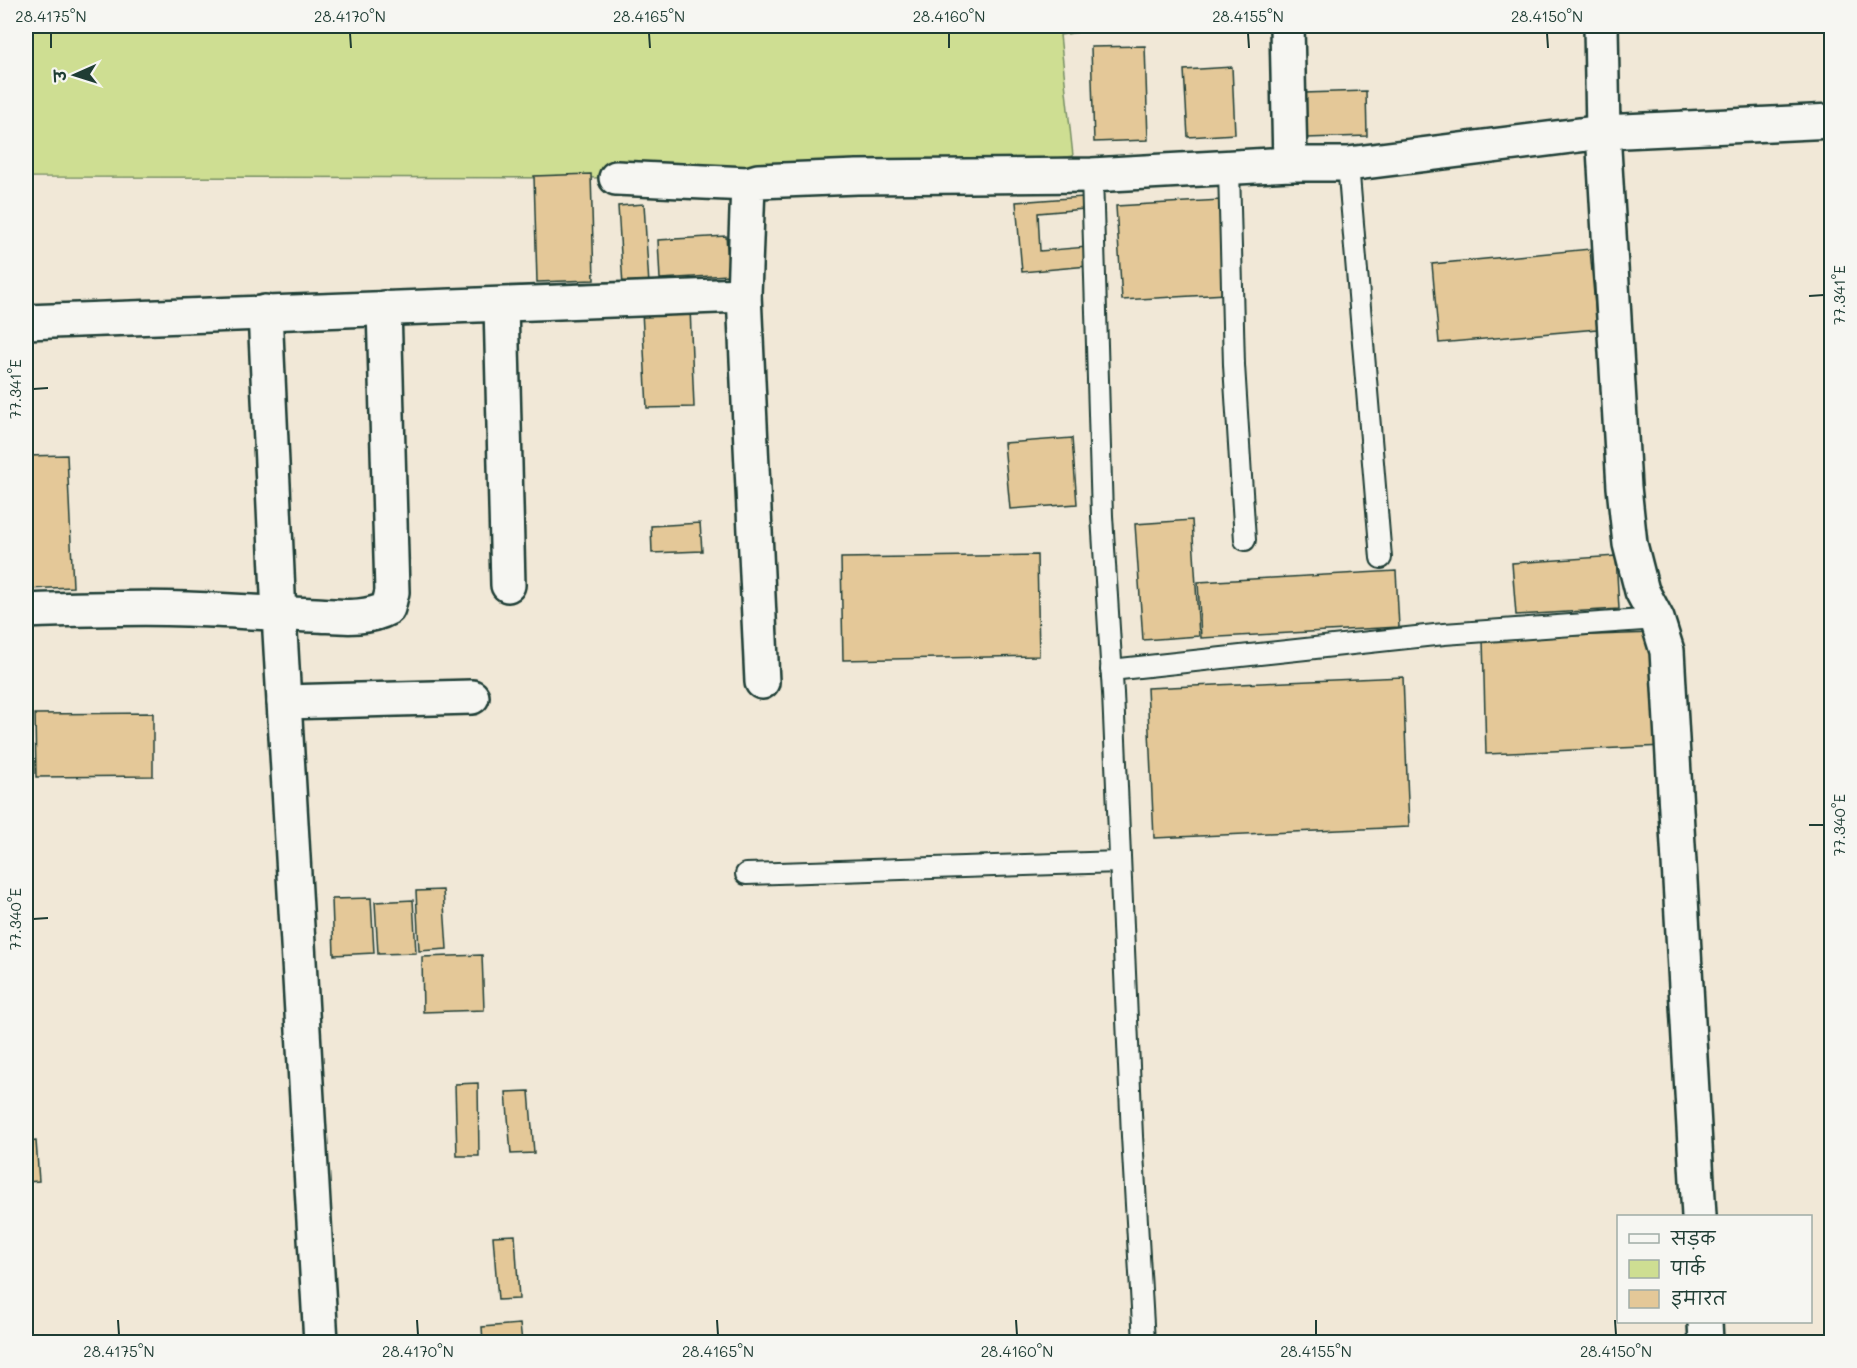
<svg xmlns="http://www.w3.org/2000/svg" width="1857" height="1368" font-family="Mali,'Playpen Sans Deva',sans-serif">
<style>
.green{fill:#cede92;stroke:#768e63;stroke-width:1.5}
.building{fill:#e4c898;stroke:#1f3d34;stroke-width:1.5}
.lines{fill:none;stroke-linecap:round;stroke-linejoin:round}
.lane-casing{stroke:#1f3d34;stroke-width:24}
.street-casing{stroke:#1f3d34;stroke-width:38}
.lane{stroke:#f6f6f2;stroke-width:20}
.street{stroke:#f6f6f2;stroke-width:33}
.ticks{fill:none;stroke:#1f3d34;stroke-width:2}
.neatline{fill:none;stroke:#1f3d34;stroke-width:2}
.ticks-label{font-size:15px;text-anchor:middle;fill:#1f3d34}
</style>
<rect width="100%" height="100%" fill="#f1e8d7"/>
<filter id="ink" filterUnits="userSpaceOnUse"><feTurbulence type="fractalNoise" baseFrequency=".0167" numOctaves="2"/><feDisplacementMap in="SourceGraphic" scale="12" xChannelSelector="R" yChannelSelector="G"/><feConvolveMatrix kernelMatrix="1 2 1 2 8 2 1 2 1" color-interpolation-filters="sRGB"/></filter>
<g filter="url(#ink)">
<!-- green -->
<path class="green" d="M26 26H1119L1060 35 1073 156 837 187 748 178 26 177Z"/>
<!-- building -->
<g class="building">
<path d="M1145 46 1148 140 1094 142 1091 47Z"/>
<path d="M1232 67 1235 134 1188 137 1184 70Z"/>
<path d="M1366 91 1367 136 1306 138 1304 93Z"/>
<path d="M591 174 594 280 537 282 534 176Z"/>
<path d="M1083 197 1084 209 1038 213 1040 251 1087 247 1088 266 1022 272 1016 202Z"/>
<path d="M1221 200 1226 294 1122 300 1116 206Z"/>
<path d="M644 204 649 285 623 286 618 206Z"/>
<path d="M726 236 729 275 660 279 658 240Z"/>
<path d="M1590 249 1597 329 1439 343 1432 264Z"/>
<path d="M690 308 694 407 647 408 642 311Z"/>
<path d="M1072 438 1077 504 1010 509 1004 443Z"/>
<path d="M67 455 73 587 26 589V456Z"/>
<path d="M1192 520 1199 636 1143 640 1135 524Z"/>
<path d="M700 523 702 551 652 553 651 526Z"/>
<path d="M1037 555 1039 656 843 660 841 558Z"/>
<path d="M1616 556 1619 609 1516 615 1512 563Z"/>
<path d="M1396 571 1399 627 1201 638 1198 582Z"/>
<path d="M1653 633 1664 746 1486 754 1483 639Z"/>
<path d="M1403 677 1409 827 1154 838 1147 688Z"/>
<path d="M153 713V776L36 777 35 714Z"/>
<path d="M443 890 447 949 419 951 416 891Z"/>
<path d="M371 898 374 953 334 955 332 899Z"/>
<path d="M413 900 416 953 378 954 375 902Z"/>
<path d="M482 955 484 1010 423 1012 422 957Z"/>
<path d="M478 1083 479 1156H457L455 1084Z"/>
<path d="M529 1091 534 1153 511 1154 506 1092Z"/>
<path d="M36 1141 39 1181 26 1182V1142Z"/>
<path d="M515 1235 519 1299 498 1300 493 1236Z"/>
<path d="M520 1324 522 1342H483L482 1327Z"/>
</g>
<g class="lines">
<defs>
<g id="lane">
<path d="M1348 164 1381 558"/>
<path d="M1229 169 1234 365 1245 540"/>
<path d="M1092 175 1102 516 1113 693 1132 1136 1144 1342"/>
<path d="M1111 670 1444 634 1657 619"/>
<path d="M746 874 1120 862"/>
</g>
<g id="street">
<path d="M1287 26 1290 164"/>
<path d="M1601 26 1603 132 1624 487 1630 544 1642 591 1657 619 1667 651 1699 1216"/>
<path d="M616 178 748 184"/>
<path d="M501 305 508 585"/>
<path d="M265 312 279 615 321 1342"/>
<path d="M26 322 744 295"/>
<path d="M26 611C79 609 133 607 187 609 230 610 273 614 316 615 340 616 366 620 388 608L392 592 384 308"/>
<path d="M762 682 744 295 748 184 758 181 857 177 1092 175 1290 164H1348L1603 132 1832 121"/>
<path d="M284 702 472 697"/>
<path d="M1705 1322 1706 1342"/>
</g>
</defs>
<!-- lane casing -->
<use href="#lane" class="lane-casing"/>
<!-- street casing -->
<use href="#street" class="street-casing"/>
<!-- lane -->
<use href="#lane" class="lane"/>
<!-- street -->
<use href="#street" class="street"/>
</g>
</g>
<!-- ticks -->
<path class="ticks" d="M51 33V48M350 33 351 48M649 33 650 48M949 33V48M1248 33 1249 48M1547 33 1548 48M1809 296 1824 295M33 389 48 388M1809 825H1824M33 919 48 918M118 1320 119 1335M417 1320 418 1335M717 1320 718 1335M1016 1320 1017 1335M1316 1320V1335M1615 1320 1616 1335"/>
<!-- margin -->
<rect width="1857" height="1368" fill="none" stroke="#f6f6f2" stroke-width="66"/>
<!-- legend -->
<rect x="1617" y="1215" width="195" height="108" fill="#f6f6f2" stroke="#a0aca6" stroke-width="1.5"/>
<rect x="1629" y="1234" width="30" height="9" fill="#f6f6f2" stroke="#a0aca6" stroke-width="1.5"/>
<text x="1671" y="1245" font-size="18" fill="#1f3d34">सड़क</text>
<rect x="1629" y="1260" width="30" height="18" fill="#cede92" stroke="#a0aca6" stroke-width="1.5"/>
<text x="1671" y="1275" font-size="18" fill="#1f3d34">पार्क</text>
<rect x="1629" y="1290" width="30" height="18" fill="#e4c898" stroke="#a0aca6" stroke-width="1.5"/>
<text x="1671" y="1305" font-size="18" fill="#1f3d34">इमारत</text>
<!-- north arrow -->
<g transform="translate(75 75) rotate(267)" stroke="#f6f6f2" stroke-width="4.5" paint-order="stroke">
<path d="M0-4.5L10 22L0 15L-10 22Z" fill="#1f3d34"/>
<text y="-9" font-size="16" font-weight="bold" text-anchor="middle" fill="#1f3d34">उ</text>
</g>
<rect x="33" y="33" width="1791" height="1302" class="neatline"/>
<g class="ticks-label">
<text x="51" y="22">28.4175°N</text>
<text x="350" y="22">28.4170°N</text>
<text x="649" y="22">28.4165°N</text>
<text x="949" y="22">28.4160°N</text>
<text x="1248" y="22">28.4155°N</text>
<text x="1547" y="22">28.4150°N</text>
<text transform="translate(1840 295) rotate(-90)" y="5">77.341°E</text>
<text transform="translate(16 389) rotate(-90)" y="5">77.341°E</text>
<text transform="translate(1840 825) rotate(-90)" y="5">77.340°E</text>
<text transform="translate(16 919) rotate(-90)" y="5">77.340°E</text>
<text x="119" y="1357">28.4175°N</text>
<text x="418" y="1357">28.4170°N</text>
<text x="718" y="1357">28.4165°N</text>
<text x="1017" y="1357">28.4160°N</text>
<text x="1316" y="1357">28.4155°N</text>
<text x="1616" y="1357">28.4150°N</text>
</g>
</svg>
